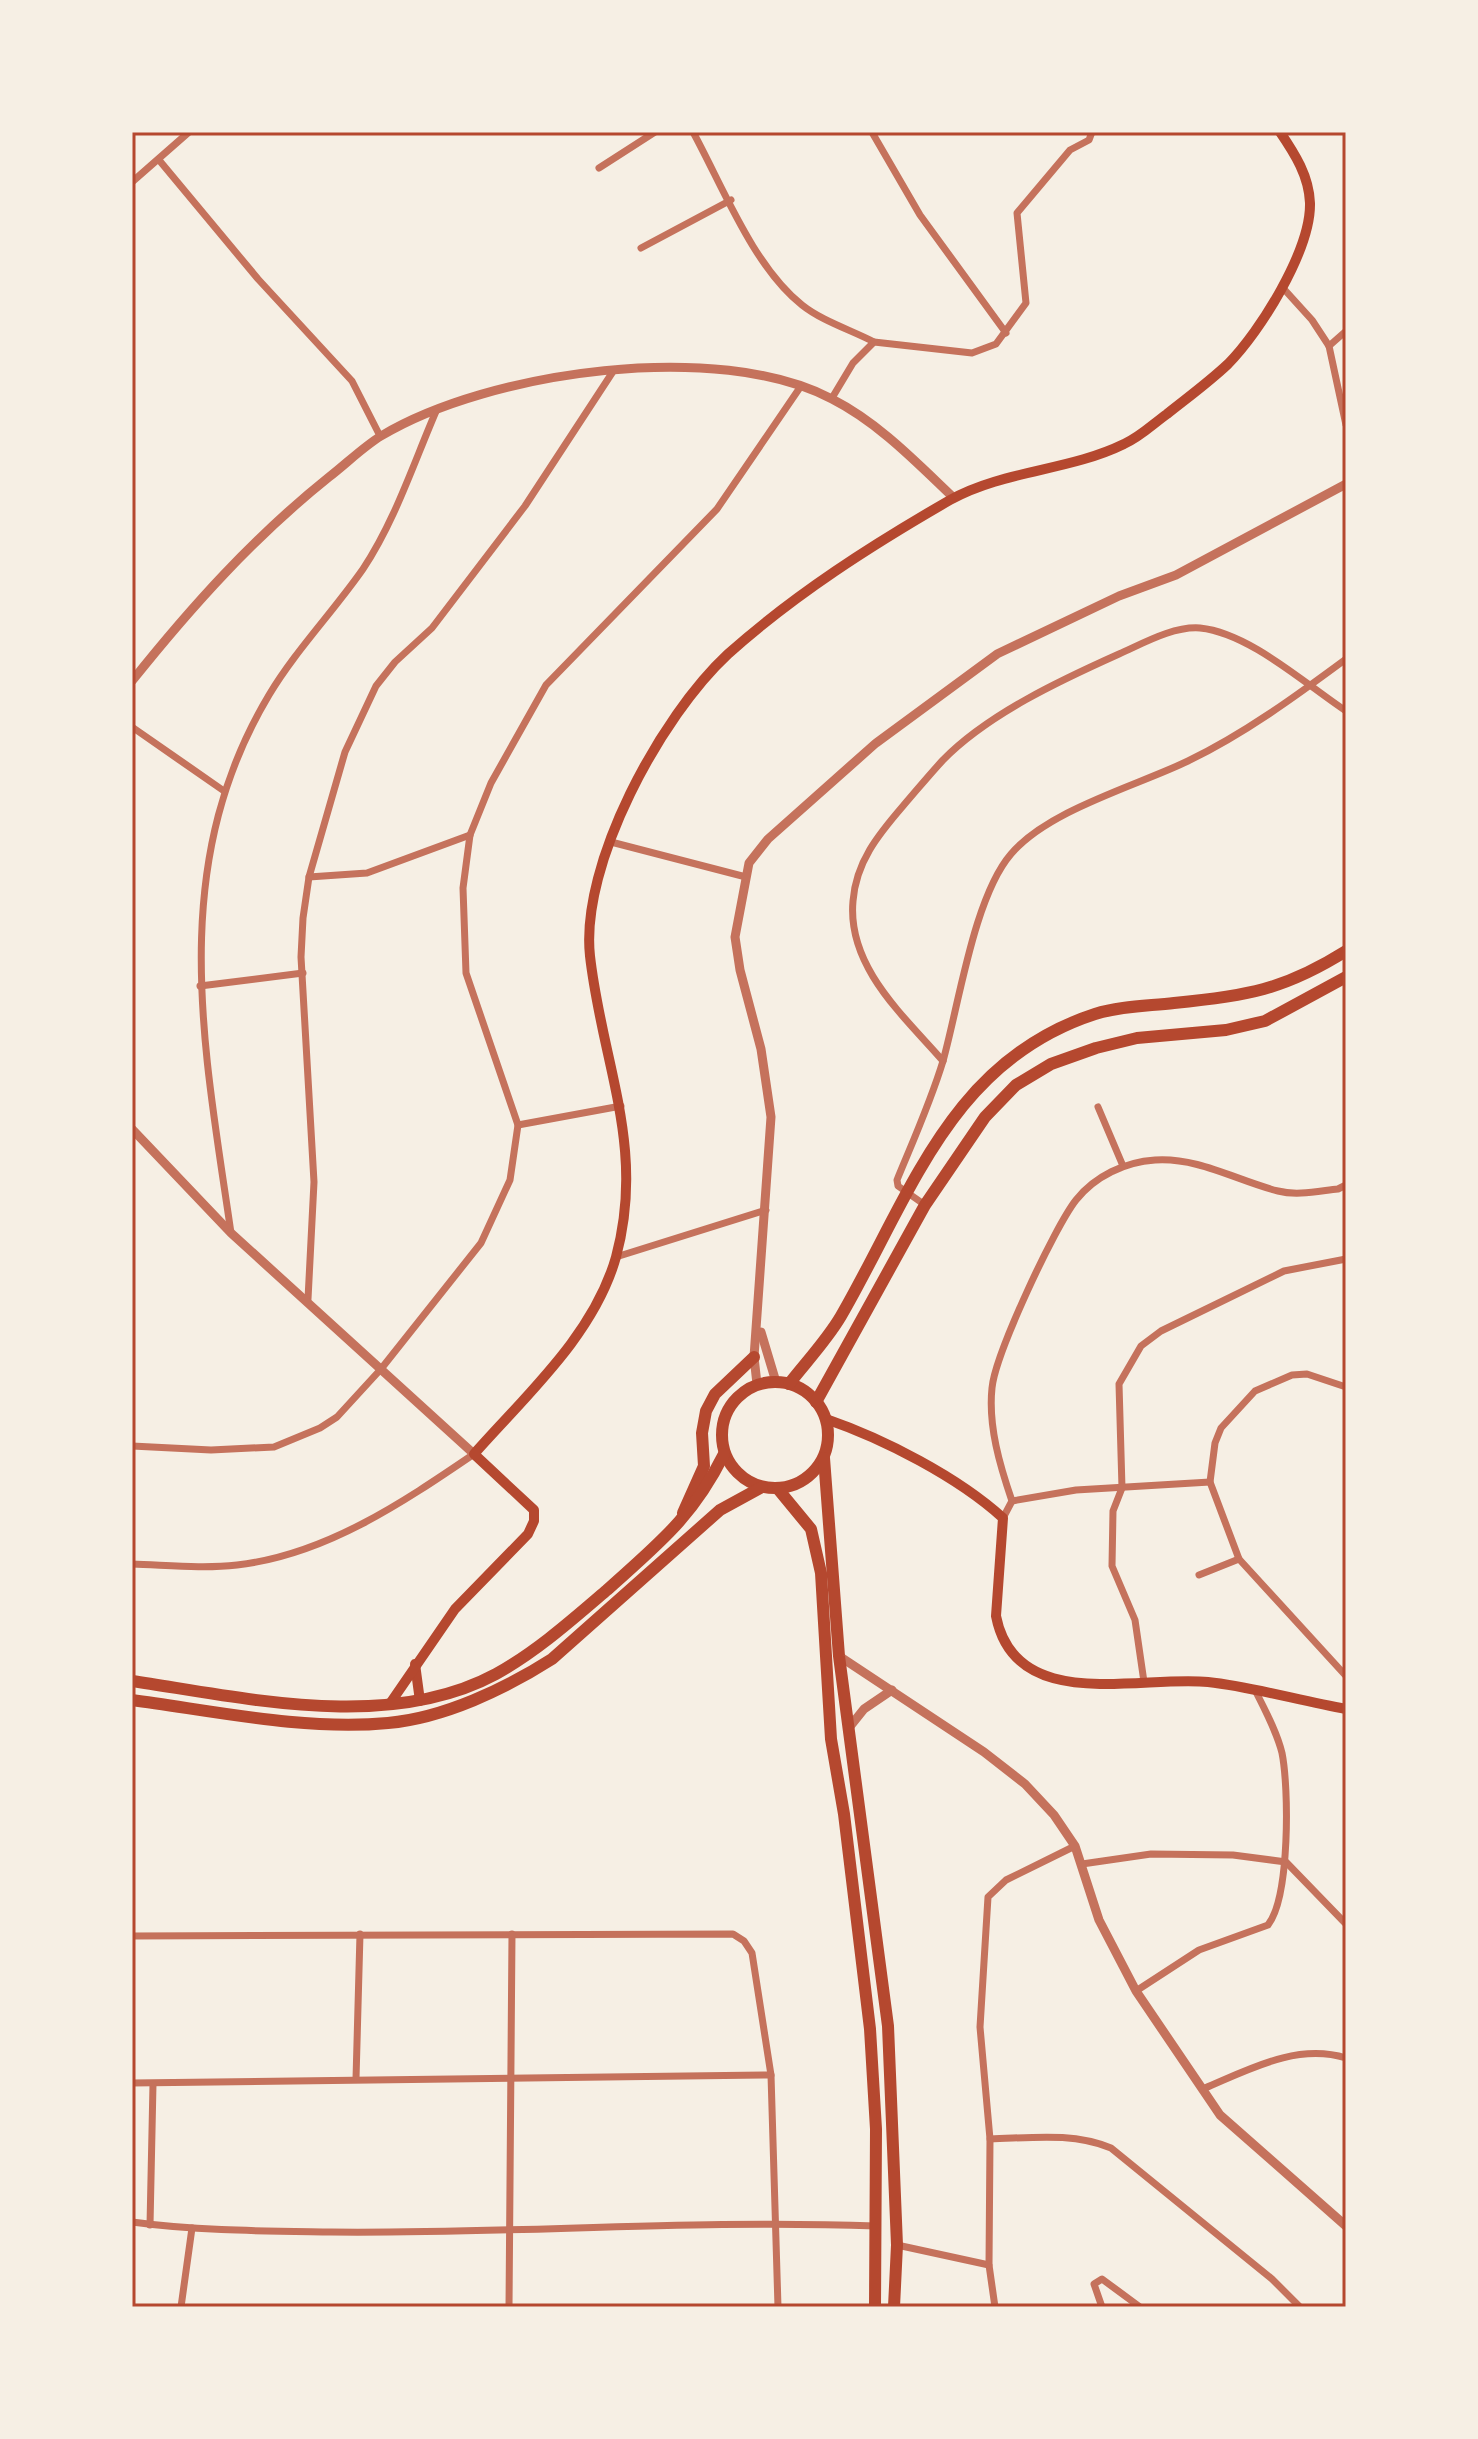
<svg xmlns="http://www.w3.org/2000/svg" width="1478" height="2439" font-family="'Titillium Web',sans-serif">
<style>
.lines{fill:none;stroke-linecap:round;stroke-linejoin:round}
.minor{stroke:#c5725c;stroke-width:7}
.tertiary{stroke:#c5725c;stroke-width:9}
.secondary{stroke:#b5482f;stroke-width:10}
.trunk{stroke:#b5482f;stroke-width:12}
.neatline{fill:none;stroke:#b5482f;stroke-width:3}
</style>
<rect width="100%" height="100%" fill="#f6efe4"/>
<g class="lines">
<!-- minor -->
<g class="minor">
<path d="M693 132C723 187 753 266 802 305 822 321 851 330 874 342"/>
<path d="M873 134 920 215 1006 333"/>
<path d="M159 160 258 279 352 381 380 436"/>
<path d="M599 168 655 132"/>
<path d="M132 182 189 132"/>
<path d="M641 248 731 200"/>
<path d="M1283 288 1312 320 1329 346 1346 425"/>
<path d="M1329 346 1346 331"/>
<path d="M832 398 853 363 874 342 972 353 996 344 1026 303 1017 213 1070 150 1089 140 1092 132"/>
<path d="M132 727 224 791"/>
<path d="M611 842 746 877"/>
<path d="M309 877 367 873 470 835"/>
<path d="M200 986 303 973"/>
<path d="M943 1061C904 1016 847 967 853 901 856 862 878 835 903 806 916 791 929 775 943 760 988 714 1061 680 1119 654 1142 644 1173 626 1200 628 1249 633 1304 683 1346 711"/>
<path d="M1098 1107 1123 1166"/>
<path d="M518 1125 621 1106"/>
<path d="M925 1205 898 1186 897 1180C913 1141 931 1101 943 1061 959 1004 974 897 1011 854 1048 810 1136 786 1188 761 1244 734 1296 696 1346 659"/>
<path d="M231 1233C204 1047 166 867 269 695 296 650 333 612 363 569 395 521 414 462 437 409"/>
<path d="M616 1257 766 1210"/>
<path d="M308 1299 314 1182 301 957 303 918 309 877 345 752 376 686 395 662 432 628 525 506 614 370"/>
<path d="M1346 1387 1307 1374 1292 1375 1255 1391 1221 1428 1215 1443 1210 1482 1239 1559 1346 1676"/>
<path d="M132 1446 211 1450 274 1447 320 1428 337 1417 381 1369 481 1243 510 1180 518 1125 466 973 463 888 470 835 491 783 546 685 717 509 801 386"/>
<path d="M1012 1501 1076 1490 1210 1482"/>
<path d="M1003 1518 1012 1501C1000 1466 988 1426 992 1388 995 1355 1054 1228 1076 1200 1095 1176 1125 1162 1155 1160 1198 1157 1238 1181 1278 1191 1297 1196 1319 1191 1338 1189L1346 1185"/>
<path d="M132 1564C166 1565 202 1569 237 1565 325 1555 402 1503 474 1454"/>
<path d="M1199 1575 1239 1559"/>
<path d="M1144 1682 1135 1620 1112 1566 1113 1511 1122 1488 1119 1384 1141 1346 1161 1331 1284 1271 1346 1259"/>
<path d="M1082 1864 1151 1854 1233 1855 1286 1862 1346 1924"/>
<path d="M132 1936 733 1934 744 1941 752 1953 771 2075"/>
<path d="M1136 1991 1199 1950 1268 1925C1290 1897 1289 1788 1282 1753 1277 1732 1265 1710 1255 1690"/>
<path d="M356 2079 360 1934"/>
<path d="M132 2083 771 2075 778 2307"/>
<path d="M1205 2088C1250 2069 1297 2043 1346 2058"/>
<path d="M990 2139C1031 2138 1072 2132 1111 2148L1272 2279 1300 2307"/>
<path d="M132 2222C198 2231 265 2231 331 2232 513 2234 694 2219 876 2226"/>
<path d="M150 2225 153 2084"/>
<path d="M897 2245 989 2265 995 2307"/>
<path d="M989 2265 990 2139 980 2027 988 1897 1006 1880 1075 1846"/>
<path d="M181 2307 192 2228"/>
<path d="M509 2307 512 1934"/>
<path d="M1102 2307 1094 2284 1102 2279 1140 2307"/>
</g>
<!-- tertiary -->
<g class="tertiary">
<path d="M132 681C192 606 254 537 329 477 346 464 363 447 381 436 489 371 718 339 832 399 879 423 916 462 954 498"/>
<path d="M132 1129 231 1233 474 1454"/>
<path d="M761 1332 776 1382"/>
<path d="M757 1384 754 1357 771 1117 761 1049 740 970 735 937 749 863 768 839 876 743 997 654 1119 596 1176 575 1346 484"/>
<path d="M839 1656 984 1752 1025 1784 1054 1815 1075 1846 1099 1920 1136 1991 1220 2115 1346 2226"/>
<path d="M848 1729 864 1709 892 1690"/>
</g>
<!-- secondary -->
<g class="secondary">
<path d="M826 1419C884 1439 958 1477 1003 1518L996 1616C1015 1714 1139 1675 1208 1682 1254 1687 1300 1701 1346 1709"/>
<path d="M415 1664 420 1701"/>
<path d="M389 1705 455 1609 528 1534 534 1521V1510L474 1454C526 1395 594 1335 616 1257 646 1147 602 1063 590 956 580 864 661 716 728 654 795 594 872 545 950 500 1004 470 1069 471 1124 444 1140 437 1153 424 1167 414 1187 398 1209 382 1228 364 1260 332 1311 250 1310 203 1309 176 1295 154 1280 132"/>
</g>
<!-- trunk -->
<g class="trunk">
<circle cx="775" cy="1435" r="53"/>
<path d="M789 1384C806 1362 827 1340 841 1316 911 1195 950 1061 1095 1014 1120 1006 1149 1006 1174 1003 1246 996 1284 990 1346 951"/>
<path d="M816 1402 925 1205 985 1117 1016 1085 1051 1064 1096 1048 1137 1038 1226 1030 1265 1021 1346 977"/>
<path d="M824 1458 839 1656 888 2026 897 2245 894 2307"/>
<path d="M778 1489 811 1529 821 1573 831 1739 844 1814 870 2029 876 2129 875 2307"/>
<path d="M683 1513 704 1466 702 1433 706 1411 715 1394 754 1357"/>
<path d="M132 1681C246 1698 389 1732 496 1674 536 1652 572 1620 607 1590 659 1543 692 1518 724 1454"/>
<path d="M132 1700C214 1711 306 1731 388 1723 444 1718 505 1689 552 1659L720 1510 762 1487"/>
</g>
</g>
<!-- border -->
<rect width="1478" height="2439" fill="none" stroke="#f6efe4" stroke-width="268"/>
<rect x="134" y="134" width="1210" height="2171" class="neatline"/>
</svg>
